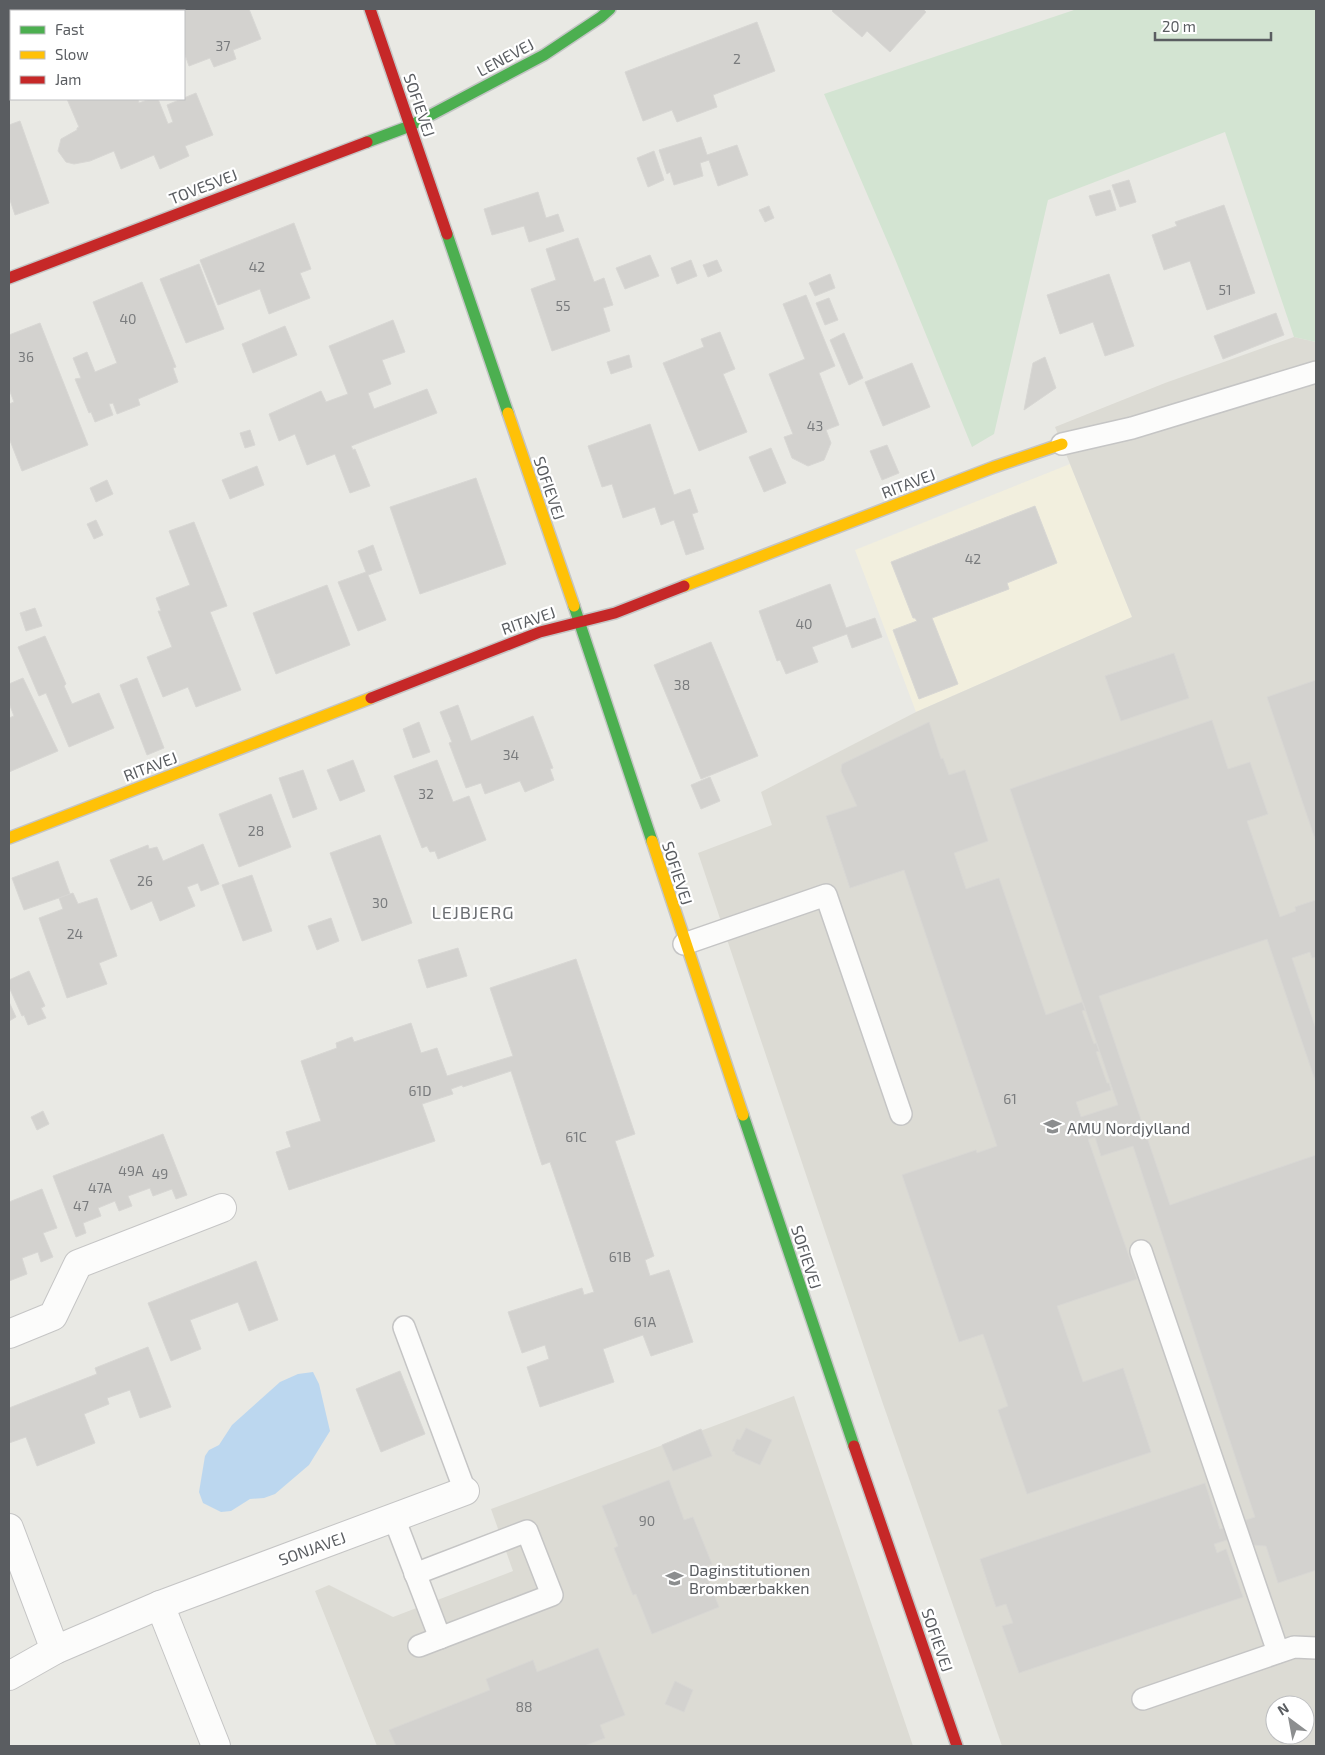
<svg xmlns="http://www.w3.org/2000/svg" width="1325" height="1755" font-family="'Exo 2',sans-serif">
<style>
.commercial{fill:#f2efde}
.education{fill:#dcdbd4;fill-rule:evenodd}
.green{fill:#d3e4d2}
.water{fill:#bcd7ef}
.building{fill:#d3d2cf;stroke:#d8d7d4}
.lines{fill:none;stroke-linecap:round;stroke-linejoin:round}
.lane-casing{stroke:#c5c5c5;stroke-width:24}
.street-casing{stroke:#c5c5c5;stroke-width:30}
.fast-casing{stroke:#c4c5c5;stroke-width:14}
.slow-casing{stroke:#c4c5c5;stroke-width:14}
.jam-casing{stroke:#c4c5c5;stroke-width:14}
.lane{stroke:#fcfcfb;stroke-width:21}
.street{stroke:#fcfcfb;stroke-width:28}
.fast{stroke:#4caf50;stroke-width:11}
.slow{stroke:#ffc107;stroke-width:11}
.jam{stroke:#c62828;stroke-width:11}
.labels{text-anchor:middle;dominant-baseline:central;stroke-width:4.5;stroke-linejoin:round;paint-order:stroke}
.number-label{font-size:14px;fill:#797b7d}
.street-label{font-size:16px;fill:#5a5d61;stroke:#fff}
.poi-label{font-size:16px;fill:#5a5d61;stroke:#fff;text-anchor:start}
.neighbourhood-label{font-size:18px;letter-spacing:1px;fill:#6c6f73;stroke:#fff}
</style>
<rect width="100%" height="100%" fill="#e9e9e4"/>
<!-- commercial -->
<path class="commercial" d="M1070 464 1132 617 916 712 855 550Z"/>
<!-- education -->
<g class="education">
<path d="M1294 337 1316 342V1746H1002L882 1401 698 853 772 825 761 792 916 712 1132 617 1055 427 1165 383ZM1275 1705H1305V1735H1275Z"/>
<path d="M794 1396 913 1746H377L315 1591 329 1585 393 1617 513 1571 491 1509Z"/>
</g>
<!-- green -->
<g class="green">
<path d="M9 9H137L129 11H11V53L9 54Z"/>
<path d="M1077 9H1316V342L1294 337 1225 132 1048 200 994 434 972 447 895 259 824 94Z"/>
</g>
<!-- water -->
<path class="water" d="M313 1372 319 1384 330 1431 309 1465 275 1494 264 1498 250 1499 231 1511 221 1512 203 1503 199 1492 205 1456 209 1450 219 1445 232 1425 280 1382 298 1374Z"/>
<!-- building -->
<g class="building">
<path d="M187 9H249L261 39 233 50 236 59 214 67 210 58 189 66 184 52V11H180Z"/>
<path d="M834 9H923L926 12 890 52 867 31 862 37 832 11Z"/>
<path d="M757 22 775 71 713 95 717 107 677 122 672 110 643 121 625 72Z"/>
<path d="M196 93 213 135 185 146 189 156 160 169 154 155 121 169 114 151 90 161 74 164 66 162 58 151 61 139 77 130V128L79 127 67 99H138L139 103 150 99H158L168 124 173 122 167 105Z"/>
<path d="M20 121 49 203 15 215 9 197V125Z"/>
<path d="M701 137 707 155 737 145 748 175 718 186 709 160 700 163 703 176 674 185 670 172 667 174 659 150Z"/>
<path d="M654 151 664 180 648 187 637 158Z"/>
<path d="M1129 180 1136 202 1120 207 1112 185Z"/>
<path d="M1110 190 1116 210 1096 216 1089 196Z"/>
<path d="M538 192 546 218 558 214 564 231 529 242 524 226 492 235 484 209Z"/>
<path d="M1224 205 1255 293 1207 310 1190 261 1164 270 1152 235 1177 226 1175 222Z"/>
<path d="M769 206 774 218 765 222 759 210Z"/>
<path d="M294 223 311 269 300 273 310 298 269 314 260 289 218 305 200 260Z"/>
<path d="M578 238 594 282 604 278 613 305 603 308 610 331 552 351 531 289 556 280 546 249Z"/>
<path d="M650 255 659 276 625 289 616 268Z"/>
<path d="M691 260 697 276 677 284 671 268Z"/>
<path d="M717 260 722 271 708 277 703 265Z"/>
<path d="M199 264 224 329 186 343 160 279Z"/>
<path d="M830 274 835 288 815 296 809 283Z"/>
<path d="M1109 274 1134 346 1105 356 1093 322 1060 334 1047 295Z"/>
<path d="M142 282 176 367 173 368 178 382 138 399 140 405 117 414 113 403 109 404 113 415 95 422 91 412 89 413 75 379 81 378 73 358 87 352 95 372 117 363 93 302Z"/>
<path d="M806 295 835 366 819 373 839 425 826 430 831 443 824 460 808 466 792 458 784 437 793 434 769 374 805 359 783 304Z"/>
<path d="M829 298 838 320 825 325 816 303Z"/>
<path d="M1276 313 1284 335 1223 359 1214 336Z"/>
<path d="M393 320 405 352 382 360 391 384 368 393 374 409 427 389 437 413 351 446 353 450 355 449 370 486 350 493 335 454 307 465 295 434 279 441 269 414 321 391 326 402 348 394 329 346Z"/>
<path d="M40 323 88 445 22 471 9 438V404L14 402 9 389V335Z"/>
<path d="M285 326 297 355 253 373 242 344Z"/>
<path d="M720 332 735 369 723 374 747 432 699 451 663 363 704 347 701 339Z"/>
<path d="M844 333 863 378 849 385 830 340Z"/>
<path d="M629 355 632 367 611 374 607 362Z"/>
<path d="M1045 357 1056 388 1024 410 1033 363Z"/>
<path d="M912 363 930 407 883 426 865 382Z"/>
<path d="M650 424 674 495 690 489 698 512 692 514 704 549 686 555 674 520 661 525 655 507 623 518 612 484 602 487 588 446Z"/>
<path d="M250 430 255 445 245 448 240 433Z"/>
<path d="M887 445 899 473 882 480 870 451Z"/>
<path d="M771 448 786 483 764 492 749 457Z"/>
<path d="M257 466 264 485 230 499 222 480Z"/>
<path d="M476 478 506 564 420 594 390 507Z"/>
<path d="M107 480 113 494 96 502 90 488Z"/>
<path d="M1035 506 1057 563 1007 583 1009 589 932 618 958 684 919 699 893 630 917 621 915 618H913L891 562Z"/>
<path d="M96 520 103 535 94 539 87 524Z"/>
<path d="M194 522 227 606 210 612 241 690 196 707 188 687 163 697 147 657 172 647 158 611H161L156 598 190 585 169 531Z"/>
<path d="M373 545 382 570 368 575 386 620 358 631 338 582 366 572 358 551Z"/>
<path d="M830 584 846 628 875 618 882 637 852 648 847 634 812 647 818 662 786 674 780 660 777 661 759 611Z"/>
<path d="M327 585 350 645 276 674 253 613Z"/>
<path d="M35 608 42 626 26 631 20 613Z"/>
<path d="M45 636 66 684 64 686 72 704 99 693 114 728 69 747 46 693 39 696 18 647Z"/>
<path d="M711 642 758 756 701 779 654 665Z"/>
<path d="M1174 653 1189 698 1121 721 1105 676Z"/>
<path d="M23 678 58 751 9 772V718L14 716 9 703V684Z"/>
<path d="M137 678 164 748 147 755 120 685Z"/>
<path d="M1316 680V842L1267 697Z"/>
<path d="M458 705 471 741 533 716 553 768 550 769 554 780 525 792 520 781 485 794 481 783 466 788 449 743 452 742 440 712Z"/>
<path d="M1212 720 1228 769 1250 762 1268 814 1247 821 1280 917 1296 911 1295 907 1316 900V957L1312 958 1310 952 1292 958 1316 1029V1083L1267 939 1099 996 1170 1205 1316 1155V1570L1278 1583 1266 1546 1253 1545 1249 1533 1214 1544 1217 1553 1226 1549 1243 1597 1019 1673 1002 1626 1013 1623 1006 1604 996 1607 980 1559 1205 1483 1220 1529 1255 1517 1133 1146 1101 1156 1095 1137 1088 1139 1137 1279 1057 1306 1083 1382 1123 1368 1151 1452 1027 1494 998 1410 1008 1406 983 1334 959 1342 902 1175 976 1150 977 1153 997 1146 904 870 850 888 826 816 857 806 841 771 842 764 929 722 941 759 943 758 949 775 965 770 988 841 954 853 966 889 999 878 1046 1015 1082 1002 1085 1010 1082 1011 1094 1044 1096 1043 1099 1051 1096 1052 1107 1083H1109L1111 1090 1076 1102 1081 1117 1118 1105 1010 789Z"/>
<path d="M419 722 430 752 413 758 403 729Z"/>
<path d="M353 760 365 791 340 801 327 770Z"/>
<path d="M437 760 453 802 469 796 486 840 438 859 435 851 430 852 427 846 422 848 394 776Z"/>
<path d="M303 770 317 809 293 818 279 778Z"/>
<path d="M710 777 720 801 701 809 691 785Z"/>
<path d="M271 794 291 847 239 867 219 814Z"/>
<path d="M380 835 412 923 362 941 330 853Z"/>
<path d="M203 844 219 884 201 891 198 883 187 887 195 906 160 921 152 901 131 910 110 860 148 845 149 849 157 847 163 861Z"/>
<path d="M58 861 70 894 24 910 12 878Z"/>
<path d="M252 875 272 931 243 941 222 885Z"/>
<path d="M73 893 78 904 97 898 117 956 99 963 107 984 67 998 39 918 63 909 59 898Z"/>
<path d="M331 918 339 941 317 950 308 926Z"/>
<path d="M458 948 467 976 427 988 418 960Z"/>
<path d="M576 959 635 1134 615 1141 654 1256 645 1260 650 1276 669 1270 693 1342 651 1356 643 1335 603 1349 614 1382 540 1407 527 1367 549 1359 545 1345 522 1353 508 1312 582 1288 584 1295 594 1292 550 1162 542 1165 511 1071 463 1087 462 1085 451 1089 453 1094 422 1104 435 1141 289 1190 276 1152 291 1147 286 1132 321 1121 301 1061 337 1048 336 1043 352 1037 354 1042 411 1023 421 1053 437 1048 447 1076 513 1056 490 988Z"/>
<path d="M29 971 45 1006 41 1008 46 1018 28 1025 24 1015 22 1016 9 987V980Z"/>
<path d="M9 1002 16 1017 9 1021Z"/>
<path d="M43 1111 49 1124 37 1130 31 1117Z"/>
<path d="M163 1134 187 1195 176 1199 172 1189 153 1196 150 1188 128 1196 132 1206 119 1211 115 1201 98 1208 101 1216 83 1223 86 1233 76 1237 53 1176Z"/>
<path d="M42 1189 57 1228 43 1233 53 1257 41 1262 38 1252 22 1258 27 1274 9 1281V1202Z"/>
<path d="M256 1261 278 1320 249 1331 238 1302 190 1320 201 1349 171 1361 148 1303Z"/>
<path d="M148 1347 171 1407 140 1418 130 1390 107 1398 109 1404 84 1414 95 1443 37 1466 26 1437 9 1443V1408L97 1374 95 1368Z"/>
<path d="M400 1371 425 1434 381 1452 356 1389Z"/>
<path d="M746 1428 772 1440 760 1465 735 1454V1452L732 1451 737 1439 740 1440Z"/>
<path d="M701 1429 712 1456 673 1471 662 1445Z"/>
<path d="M669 1480 684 1520 693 1517 712 1564 703 1567 719 1607 652 1634 636 1594 633 1595 614 1548 618 1546 602 1506Z"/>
<path d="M598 1648 625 1715 600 1725 605 1738 584 1746H396L389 1730 490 1690 486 1679 533 1660 537 1672Z"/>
<path d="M675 1681 693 1690 684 1712 665 1704Z"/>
</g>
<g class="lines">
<defs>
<g id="lane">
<path d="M1062 444 1132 428 1316 372"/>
<path d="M684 944 826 895 901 1114"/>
<path d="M1141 1251 1278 1652"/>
<path d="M404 1327 465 1491"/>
<path d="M394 1518 440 1638"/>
<path d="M415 1574 527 1531 552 1595 419 1646"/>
<path d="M1143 1699 1294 1647 1316 1648"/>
</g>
<g id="street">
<path d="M9 1334 53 1316 78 1264 222 1208"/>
<path d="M9 1528 55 1650"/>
<path d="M160 1605 216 1746"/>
<path d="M9 1676 55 1650 160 1605 465 1491"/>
</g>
<g id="fast">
<path d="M367 142 410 126 544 55 601 17 610 9"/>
<path d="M447 234 508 413"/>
<path d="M574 606 652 841"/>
<path d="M743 1115 854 1446"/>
</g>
<g id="slow">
<path d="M508 413 574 606"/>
<path d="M684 586 994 467 1062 444"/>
<path d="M9 838 371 698"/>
<path d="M652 841 743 1115"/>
</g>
<g id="jam">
<path d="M370 9 447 234"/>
<path d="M9 278 367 142"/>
<path d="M371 698 540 632 615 613 684 586"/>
<path d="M854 1446 957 1746"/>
</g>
</defs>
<!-- lane casing -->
<use href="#lane" class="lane-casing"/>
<!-- street casing -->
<use href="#street" class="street-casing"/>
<!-- fast casing -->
<use href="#fast" class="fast-casing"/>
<!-- slow casing -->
<use href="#slow" class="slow-casing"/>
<!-- jam casing -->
<use href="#jam" class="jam-casing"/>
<!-- lane -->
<use href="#lane" class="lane"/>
<!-- street -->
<use href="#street" class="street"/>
<!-- fast -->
<use href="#fast" class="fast"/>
<!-- slow -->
<use href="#slow" class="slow"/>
<!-- jam -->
<use href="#jam" class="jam"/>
</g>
<!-- icons -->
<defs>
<symbol id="school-bare" viewBox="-9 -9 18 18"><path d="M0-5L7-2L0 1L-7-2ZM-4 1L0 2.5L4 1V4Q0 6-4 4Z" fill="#8c8e8f" stroke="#fff" stroke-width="2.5" paint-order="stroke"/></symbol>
</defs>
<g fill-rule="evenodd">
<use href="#school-bare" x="1040" y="1114" width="25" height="25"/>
<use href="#school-bare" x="662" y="1566" width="25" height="25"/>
</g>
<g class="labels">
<!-- number labels -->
<g class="number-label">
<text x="223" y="45">37</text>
<text x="737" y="58">2</text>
<text x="257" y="266">42</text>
<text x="1225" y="289">51</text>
<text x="563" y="305">55</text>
<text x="128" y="318">40</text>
<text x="26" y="356">36</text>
<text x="815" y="425">43</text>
<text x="973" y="558">42</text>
<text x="804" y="623">40</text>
<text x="682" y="684">38</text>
<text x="511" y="754">34</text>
<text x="426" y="793">32</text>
<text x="256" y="830">28</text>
<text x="145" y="880">26</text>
<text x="380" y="902">30</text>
<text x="75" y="933">24</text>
<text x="420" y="1090">61D</text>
<text x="1010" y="1098">61</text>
<text x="576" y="1136">61C</text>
<text x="131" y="1170">49A</text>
<text x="160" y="1173">49</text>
<text x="100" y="1187">47A</text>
<text x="81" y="1205">47</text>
<text x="620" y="1256">61B</text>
<text x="645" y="1321">61A</text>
<text x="647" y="1520">90</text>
<text x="524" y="1706">88</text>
</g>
<!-- street labels -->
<g class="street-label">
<text transform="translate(505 57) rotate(-28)">LENEVEJ</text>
<text transform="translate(420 105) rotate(71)">SOFIEVEJ</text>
<text transform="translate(203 186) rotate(-21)">TOVESVEJ</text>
<text transform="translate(908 483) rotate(-21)">RITAVEJ</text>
<text transform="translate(550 488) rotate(71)">SOFIEVEJ</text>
<text transform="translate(528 620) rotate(-19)">RITAVEJ</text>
<text transform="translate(150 766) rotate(-21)">RITAVEJ</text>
<text transform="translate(678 873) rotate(72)">SOFIEVEJ</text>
<text transform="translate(807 1257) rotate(72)">SOFIEVEJ</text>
<text transform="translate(312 1548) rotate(-20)">SONJAVEJ</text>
<text transform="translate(938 1640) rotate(71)">SOFIEVEJ</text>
</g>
<!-- poi labels -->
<g class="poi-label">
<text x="1067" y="1127">AMU Nordjylland</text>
<text x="689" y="1569">Daginstitutionen<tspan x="689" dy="18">Brombærbakken</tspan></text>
</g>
<!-- neighbourhood labels -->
<g class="neighbourhood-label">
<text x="473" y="912">LEJBJERG</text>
</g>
</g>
<!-- border -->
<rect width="1325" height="1755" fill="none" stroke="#5a5d61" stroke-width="20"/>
<!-- legend -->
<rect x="10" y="10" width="175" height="90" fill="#ffffff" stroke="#bdbec0"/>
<rect x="20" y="26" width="25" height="8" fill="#4caf50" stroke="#bdbec0"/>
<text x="55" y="35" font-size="15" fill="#5a5d61">Fast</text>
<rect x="20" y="51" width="25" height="8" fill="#ffc107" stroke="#bdbec0"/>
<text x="55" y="60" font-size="15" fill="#5a5d61">Slow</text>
<rect x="20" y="76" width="25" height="8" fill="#c62828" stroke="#bdbec0"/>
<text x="55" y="85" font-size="15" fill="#5a5d61">Jam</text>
<!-- north arrow -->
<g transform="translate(1290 1720) rotate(328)"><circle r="24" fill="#ffffff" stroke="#bdbec0"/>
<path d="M0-4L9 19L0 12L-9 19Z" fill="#8c8e8f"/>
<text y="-8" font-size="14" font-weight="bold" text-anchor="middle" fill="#5a5d61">N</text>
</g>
<!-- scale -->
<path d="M1155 32v8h116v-8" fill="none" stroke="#5a5d61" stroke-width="2.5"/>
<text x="1162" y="32" font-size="15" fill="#5a5d61" stroke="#ffffff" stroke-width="4" paint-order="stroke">20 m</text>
</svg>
